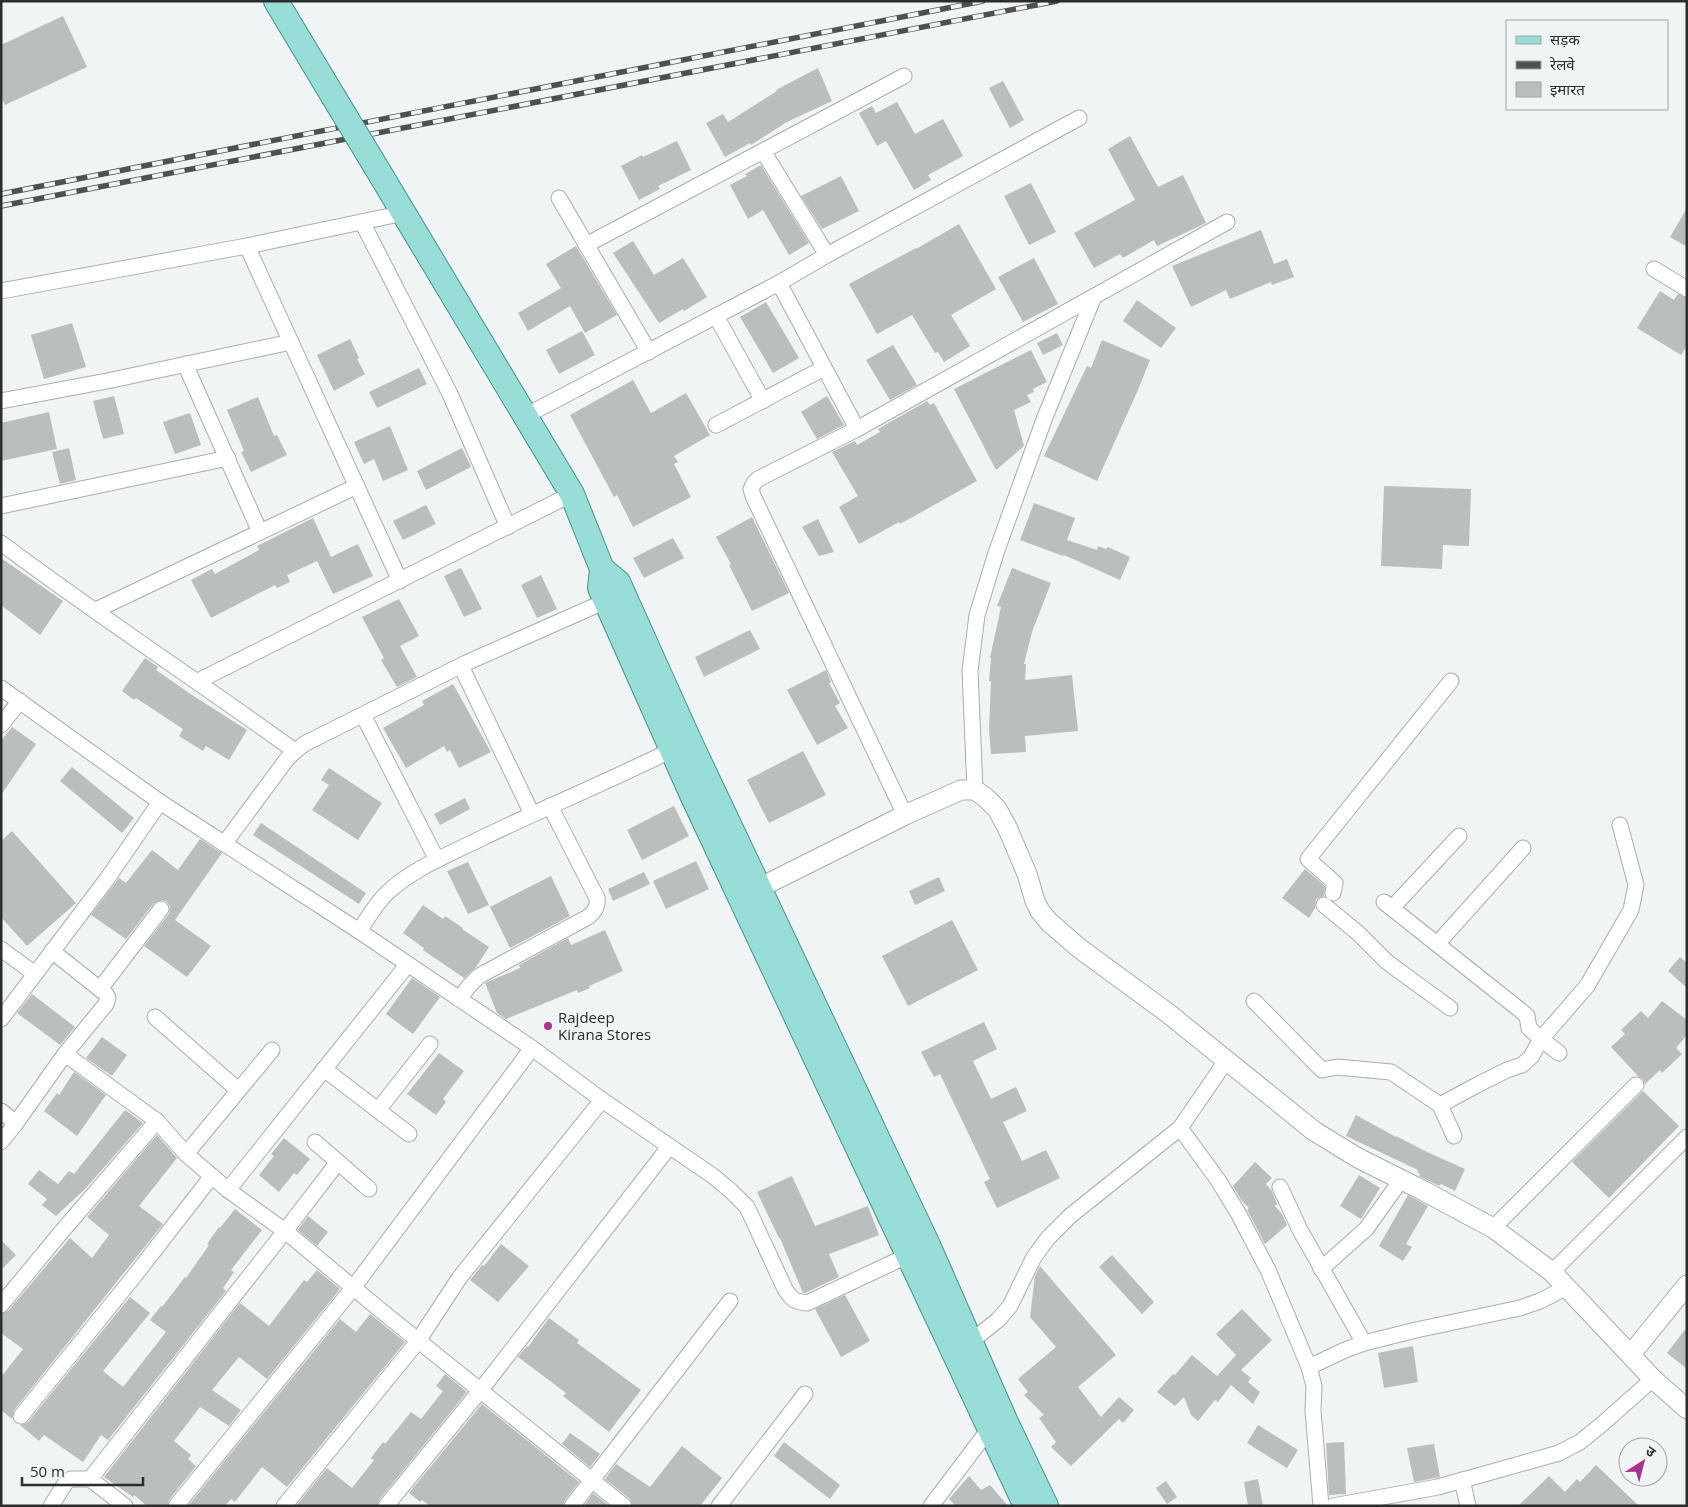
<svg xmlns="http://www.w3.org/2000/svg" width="1688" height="1507" font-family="'Open Sans','Noto Sans Devanagari',sans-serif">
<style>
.building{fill:#babebd}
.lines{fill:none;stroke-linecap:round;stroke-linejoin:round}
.minor-casing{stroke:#a9adac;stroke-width:17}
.tertiary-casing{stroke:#a9adac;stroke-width:21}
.primary-casing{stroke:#46908a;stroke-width:26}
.minor{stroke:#fff;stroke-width:15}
.tertiary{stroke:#fff;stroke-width:19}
.primary{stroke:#98ddd7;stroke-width:24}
.rail-casing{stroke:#4f5050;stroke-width:5.5}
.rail{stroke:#f0f4f4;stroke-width:4;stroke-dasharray:11;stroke-linecap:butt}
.primary-bridge-casing{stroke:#46908a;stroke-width:26;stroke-linecap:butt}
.primary-bridge{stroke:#98ddd7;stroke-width:24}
.poi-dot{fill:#a6338e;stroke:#f0f4f4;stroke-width:2}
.labels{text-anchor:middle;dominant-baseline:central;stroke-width:4;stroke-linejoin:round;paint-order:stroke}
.poi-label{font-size:15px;fill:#2c2d2d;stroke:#f0f4f4;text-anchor:start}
</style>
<rect width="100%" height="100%" fill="#f0f4f4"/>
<!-- building -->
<g class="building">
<path d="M63 16 87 67 5 105 1 97V45Z"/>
<path d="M818 68 832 101 787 122 751 145 750 143 725 157 706 123 723 114 728 122 777 91 776 90Z"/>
<path d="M1003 81 1024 120 1010 128 989 88Z"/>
<path d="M897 102 915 134 943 119 963 156 928 175 931 180 914 190 886 141 877 146 859 113 872 106 876 113Z"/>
<path d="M1130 136 1158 187 1183 175 1206 223 1157 246 1154 240 1123 258 1120 254 1094 268 1074 233 1135 200 1108 149Z"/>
<path d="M677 141 691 170 658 186 660 189 639 200 621 166 642 155 643 157Z"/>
<path d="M761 165 809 243 789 255 763 210 748 219 730 185 747 176 745 174Z"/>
<path d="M841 176 859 211 822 229 801 196Z"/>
<path d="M1031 183 1056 232 1029 245 1004 196Z"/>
<path d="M1687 208V247L1670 237Z"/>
<path d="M959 224 996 289 951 315 970 346 944 362 938 352 935 353 912 315 877 334 849 284 916 248V249Z"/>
<path d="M1261 230 1274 264 1287 259 1294 277 1272 285 1271 282 1230 299 1226 290 1191 307 1172 266Z"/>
<path d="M633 241 654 275 683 258 707 297 684 311 683 309 659 323 613 253Z"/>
<path d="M576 246 617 315 585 333 570 306 528 331 518 313 561 288 546 264Z"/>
<path d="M1034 258 1058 304 1023 322 998 277Z"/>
<path d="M1660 291 1674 300 1678 294 1687 298V346L1681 355 1637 328Z"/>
<path d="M1137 300 1176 328 1161 348 1123 321Z"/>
<path d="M766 302 799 358 773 373 740 317Z"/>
<path d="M72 323 86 367 44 379 31 335Z"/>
<path d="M582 331 595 355 559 374 546 350Z"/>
<path d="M1057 333 1063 345 1043 355 1037 343Z"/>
<path d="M350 339 359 358 357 359 365 374 334 391 317 355Z"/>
<path d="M1102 340 1150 360 1138 390 1097 481 1044 456 1087 366 1091 368Z"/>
<path d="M893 345 917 385 890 400 866 360Z"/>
<path d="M1031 350 1047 382 1033 389 1034 392 1027 395 1031 402 1014 410 1024 446 996 470 954 389Z"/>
<path d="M419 368 427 384 377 408 369 392Z"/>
<path d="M633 380 651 413 686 393 710 435 674 456 678 462 674 464 691 497 633 527 617 495 614 497 570 415Z"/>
<path d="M114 396 124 434 103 439 93 401Z"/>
<path d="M827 396 844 425 817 439 801 412Z"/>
<path d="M258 397 274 436 277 435 287 455 251 472 241 452 244 451 227 410Z"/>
<path d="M927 401 930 405 934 403 977 481 900 524 899 522 859 544 839 507 858 496 832 452 855 441 857 445 880 432 878 429Z"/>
<path d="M49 412 57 449 1 461V423Z"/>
<path d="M190 413 201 445 175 454 163 422Z"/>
<path d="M390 426 408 470 383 481 374 459 364 464 354 442Z"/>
<path d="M69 448 76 480 60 484 52 452Z"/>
<path d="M462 448 471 467 426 490 417 471Z"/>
<path d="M1384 486 1471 489 1469 546 1443 545 1442 569 1381 566Z"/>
<path d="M1034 503 1075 518 1067 540 1097 550 1098 546 1106 549 1108 547 1130 557 1120 580 1064 555 1063 556 1020 540Z"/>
<path d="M426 505 436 524 403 540 393 521Z"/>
<path d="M752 517 789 593 752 611 729 565 731 564 716 537Z"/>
<path d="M313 518 331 557 358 544 373 576 333 594 317 561 287 575 290 582 277 588 275 585 211 618 191 580 212 569 215 574 259 550 257 546Z"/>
<path d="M818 519 834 552 819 556 802 527Z"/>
<path d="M673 538 684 558 644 578 633 558Z"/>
<path d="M1 558 63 601 40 635 1 605Z"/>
<path d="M461 568 482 609 464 617 444 576Z"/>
<path d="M1012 568 1051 583 1032 632 1024 664H1026L1025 680 1072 675 1078 731 1025 736 1026 752 991 754 989 729 991 681H989L991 658H990L1001 607 997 606Z"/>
<path d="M541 575 557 609 537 618 521 585Z"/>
<path d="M399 599 419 636 400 646 417 677 397 687 381 660 384 658 362 617Z"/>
<path d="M750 630 760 649 704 677 695 657Z"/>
<path d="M145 658 158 667 156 670 192 695 247 730 229 760 206 746 203 751 179 736 183 729 136 698 134 700 122 691Z"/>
<path d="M826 670 831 682 829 683 840 703 835 706 848 728 817 745 787 690Z"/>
<path d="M453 684 491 752 459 768 450 750 447 752 444 746 406 768 383 728 424 705 422 701Z"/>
<path d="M12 727 36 744 1 795V741Z"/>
<path d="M803 751 826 795 769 823 747 780Z"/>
<path d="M72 767 134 818 122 833 60 781Z"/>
<path d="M329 768 382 803 358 840 312 810 329 785 321 780Z"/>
<path d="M465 798 470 809 440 825 434 814Z"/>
<path d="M674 806 689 836 642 860 627 830Z"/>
<path d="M261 823 366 893 359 904 253 835Z"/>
<path d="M12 831 76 903 27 946 1 917V841Z"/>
<path d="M200 839 222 853 175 920 211 946 187 977 144 946 169 914 170 906 166 901 162 900 154 903 126 939 91 915 119 878 126 883 152 850 178 870Z"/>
<path d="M696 861 709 889 666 909 653 881Z"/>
<path d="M468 862 489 905 468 914 447 871Z"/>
<path d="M1305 869 1325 886 1324 896 1316 899 1315 908 1309 918 1282 898Z"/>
<path d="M644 872 650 884 613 901 608 889Z"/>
<path d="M551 876 570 916 510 948 490 907Z"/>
<path d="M939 877 945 891 915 905 909 891Z"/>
<path d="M423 905 443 919 445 916 463 928 462 929 489 947 476 967 464 978 423 950 424 948 403 933Z"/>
<path d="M952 920 978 970 908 1006 882 956Z"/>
<path d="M605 930 623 971 589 986 590 988 578 993 577 990 506 1019 497 1013 485 983 520 968 519 965 568 938 571 945Z"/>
<path d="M1680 957 1687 963V988L1668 971Z"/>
<path d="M412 978 440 997 413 1034 386 1014Z"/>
<path d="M32 994 75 1027 60 1045 17 1013Z"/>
<path d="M1662 1001 1687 1020V1035L1676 1048 1682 1054 1662 1073 1660 1070 1645 1084 1643 1079 1638 1076 1611 1047 1625 1034 1621 1030 1641 1011 1648 1018Z"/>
<path d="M984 1022 997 1049 973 1061 991 1099 1016 1087 1027 1111 1003 1122 1022 1161 1046 1150 1060 1178 997 1208 984 1182 990 1179 940 1074 934 1077 921 1052Z"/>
<path d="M102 1037 127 1055 112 1076 86 1058Z"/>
<path d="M439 1053 464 1071 443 1099 446 1102 436 1115 407 1094Z"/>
<path d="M74 1072 106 1095 77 1136 44 1111 57 1093 59 1095Z"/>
<path d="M1643 1091 1679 1126 1609 1198 1572 1162Z"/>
<path d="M125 1110 143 1123 86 1188 56 1216 42 1205 47 1199 28 1184 39 1170 58 1184 69 1171 74 1174Z"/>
<path d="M1356 1115 1396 1137V1136L1427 1152 1465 1169 1455 1191 1441 1184 1439 1186 1419 1176 1420 1174 1417 1172 1418 1170 1346 1136Z"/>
<path d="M157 1135 177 1158 139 1206 163 1224 14 1410 12 1419 1 1410V1377L23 1349 1 1333V1314L8 1311 70 1238 92 1258 109 1235 87 1217Z"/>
<path d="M284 1138 310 1159 297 1175 294 1173 279 1192 259 1175 274 1156 271 1154Z"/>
<path d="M1255 1162 1272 1178 1266 1184 1272 1191 1277 1204 1275 1206 1282 1214 1287 1225 1265 1244 1247 1210 1249 1208 1241 1200 1233 1186Z"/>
<path d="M1359 1175 1380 1188 1361 1219 1340 1206Z"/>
<path d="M792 1176 815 1226 868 1206 879 1235 829 1254 839 1277 805 1293H803L780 1238H779L757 1192Z"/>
<path d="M1408 1195 1428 1206 1406 1244 1412 1247 1403 1261 1379 1246Z"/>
<path d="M235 1209 262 1230 231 1270 234 1272 223 1288 226 1291 108 1440 101 1435 83 1462 44 1435 39 1441 20 1425 28 1422 130 1297 150 1313 103 1371 123 1387 166 1332 150 1320 161 1306 162 1307 185 1277 186 1278 209 1245 207 1244 219 1227 220 1228Z"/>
<path d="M308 1216 328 1232 317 1246 298 1230Z"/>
<path d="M1 1240 16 1255 1 1270Z"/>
<path d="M501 1244 529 1266 498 1302 470 1280 482 1265 484 1266Z"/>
<path d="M1112 1255 1154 1302 1142 1314 1099 1267Z"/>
<path d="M1040 1266 1116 1355 1078 1387 1101 1417 1119 1397 1134 1410 1123 1423 1119 1419 1071 1466 1051 1447 1056 1442 1039 1418 1044 1415 1024 1395 1028 1392 1018 1379 1056 1347 1030 1317 1035 1276Z"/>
<path d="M317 1270 340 1289 267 1379 239 1357 212 1390 241 1410 229 1426 200 1407 174 1441 191 1455 188 1459 196 1466 169 1500 167 1506H147L134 1495 133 1497 104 1477 240 1303 269 1326 304 1280 307 1282Z"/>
<path d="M845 1295 870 1341 841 1357 815 1309Z"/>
<path d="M1242 1309 1272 1340 1241 1370 1251 1378 1248 1382 1260 1392 1253 1404 1231 1385 1218 1402 1215 1400 1198 1421 1191 1415 1184 1397 1175 1406 1157 1392 1173 1374 1175 1375 1192 1355 1217 1376 1236 1355 1216 1334Z"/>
<path d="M370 1314 405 1342 287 1487 262 1467 235 1502 231 1499 225 1506H188L340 1319 356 1332Z"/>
<path d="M549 1318 579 1340 577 1343 641 1390 609 1432 563 1396 566 1393 518 1357 527 1346 528 1347Z"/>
<path d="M1687 1327V1369L1667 1353Z"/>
<path d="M1413 1346 1418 1382 1384 1388 1378 1353Z"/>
<path d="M445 1374 467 1392 379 1500 377 1506H296L327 1468 352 1488 374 1460 371 1458 383 1442 385 1444 411 1412 421 1419 443 1391 436 1386Z"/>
<path d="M482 1404 579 1482 565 1500 563 1506H430L422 1500 420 1502 409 1493Z"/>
<path d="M1258 1425 1298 1450 1287 1468 1247 1443Z"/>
<path d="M570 1433 600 1454 590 1467 562 1444Z"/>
<path d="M784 1442 840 1485 830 1499 774 1456Z"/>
<path d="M1344 1442 1346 1494 1329 1495 1326 1443Z"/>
<path d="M1434 1444 1440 1477 1414 1482 1407 1448Z"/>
<path d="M682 1446 722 1478 700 1506H633L630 1499 605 1479 616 1464 650 1487Z"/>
<path d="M1596 1465 1639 1506H1518L1549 1476 1565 1492 1577 1479 1580 1482Z"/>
<path d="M969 1476 981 1490 990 1485 1008 1506H956L949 1499Z"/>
<path d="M1258 1479 1263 1506H1248L1244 1482Z"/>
<path d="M1166 1481 1177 1497 1167 1504 1156 1488Z"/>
<path d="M593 1493 609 1506H584Z"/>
</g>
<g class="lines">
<defs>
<g id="minor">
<path d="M763 151 827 255"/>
<path d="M559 198 649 352"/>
<path d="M362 222 450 394 508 527"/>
<path d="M586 245 904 76"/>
<path d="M247 246 400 581"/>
<path d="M1654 269 1687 289"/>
<path d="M779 283 857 429"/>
<path d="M1 291 247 246 404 213"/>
<path d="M716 316 763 401"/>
<path d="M185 364 260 532"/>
<path d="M1 401 107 381 291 342"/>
<path d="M525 416 779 283 827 255 1079 118"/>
<path d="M716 425 824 368"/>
<path d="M1 506 228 458"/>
<path d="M1 543C97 615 198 681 295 751"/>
<path d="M96 610 357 486"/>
<path d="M461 666 532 814"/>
<path d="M198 681 572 494"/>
<path d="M1 688 160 802 359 931 532 1048 602 1100 713 1176 731 1191 747 1207 785 1289C791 1299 795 1302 807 1303L909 1255"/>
<path d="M363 715 437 860"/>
<path d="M1 725 20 701"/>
<path d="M975 790 970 671 977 615 996 553 1020 486 1045 417 1093 299"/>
<path d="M905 815 753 496 751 489 754 483 758 479 857 429 1227 222"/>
<path d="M224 844 287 759 295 751 306 743 466 663 606 601"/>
<path d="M1333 893 1335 883 1308 859 1451 681"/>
<path d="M1384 902 1520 1010 1527 1016 1529 1028 1541 1039 1587 986 1631 910 1636 885 1620 825"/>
<path d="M1324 905 1358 933 1387 962 1450 1008"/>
<path d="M1392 908 1459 836"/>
<path d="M359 931C368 918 376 903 388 892 414 868 448 855 480 839 544 808 609 781 672 750"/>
<path d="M1437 944 1523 848"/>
<path d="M1 949 35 974"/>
<path d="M52 951 106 994 108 998 106 1004 65 1054"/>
<path d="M100 989 161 909"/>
<path d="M459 999 469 986 479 976 588 917C595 911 598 907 597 898L550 806"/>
<path d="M1254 1001 1322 1070 1337 1067 1391 1072 1440 1105 1477 1085 1507 1070 1522 1065 1531 1057 1541 1039 1559 1053"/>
<path d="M155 1017 238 1090"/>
<path d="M1 1019 107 879 160 802"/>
<path d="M324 1069 409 1134"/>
<path d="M1440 1105 1454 1136"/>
<path d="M378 1110 430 1044"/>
<path d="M1 1111 16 1123 1 1142"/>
<path d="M16 1123 65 1054 157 1121 186 1154 228 1190 285 1231 379 1309 624 1506"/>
<path d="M1180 1128 1218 1180 1238 1213 1268 1270 1309 1367 1314 1386 1313 1411 1321 1506"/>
<path d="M315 1142 369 1189"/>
<path d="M186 1154 272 1050"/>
<path d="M1280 1187 1300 1230 1364 1343"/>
<path d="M228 1190 408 964"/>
<path d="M1493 1228 1636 1085"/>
<path d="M1321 1269 1366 1229 1401 1180"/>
<path d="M1552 1272 1687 1137"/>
<path d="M1 1305 63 1230 157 1121"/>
<path d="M964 1347 998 1320 1010 1306 1034 1257 1048 1238 1070 1216 1180 1128 1226 1061"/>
<path d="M1309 1367 1345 1350 1364 1343 1416 1330 1520 1308 1540 1301 1567 1287"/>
<path d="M21 1416 132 1279 212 1176"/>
<path d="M90 1479 285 1231 338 1162"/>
<path d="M1462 1480 1468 1506"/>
<path d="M51 1506 66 1482 71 1479H90L125 1506"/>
<path d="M176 1506 353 1288 532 1048"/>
<path d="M284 1506 418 1341 460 1277 602 1100"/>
<path d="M386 1506 480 1391 669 1147"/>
<path d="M572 1506 730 1301"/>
<path d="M719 1506 805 1394"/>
<path d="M931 1506 990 1428"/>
<path d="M1333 1506 1438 1487 1559 1453 1580 1442 1601 1425 1653 1379"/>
</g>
<g id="tertiary">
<path d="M747 894 905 815 961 790H975L986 798 997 809 1007 827 1027 874 1035 901 1040 911 1049 922 1079 948 1169 1014 1314 1131 1358 1158 1422 1190 1493 1228 1552 1272 1653 1379 1687 1409"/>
<path d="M1631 1354 1687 1285"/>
</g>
<g id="primary">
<path d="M276 1 333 96"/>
<path d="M376 167 572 494 602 569 600 588 692 795 1026 1506"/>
<path d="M602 569 618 582 690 742 928 1245 1005 1420 1046 1506"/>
</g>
</defs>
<!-- minor casing -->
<use href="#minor" class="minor-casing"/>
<!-- tertiary casing -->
<use href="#tertiary" class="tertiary-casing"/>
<!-- primary casing -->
<use href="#primary" class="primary-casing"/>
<!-- minor -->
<use href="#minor" class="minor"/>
<!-- tertiary -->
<use href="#tertiary" class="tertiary"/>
<!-- primary -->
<use href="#primary" class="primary"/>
<defs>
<g id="rail">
<path d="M1 194 983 1"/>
<path d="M1 206 1057 1"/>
</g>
</defs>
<!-- rail casing -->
<use href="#rail" class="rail-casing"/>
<!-- rail -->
<use href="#rail" class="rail"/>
<defs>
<path id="primary-bridge" d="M333 96 376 167"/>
</defs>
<!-- primary-bridge casing -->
<use href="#primary-bridge" class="primary-bridge-casing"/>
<!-- primary-bridge -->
<use href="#primary-bridge" class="primary-bridge"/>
</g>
<!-- markers -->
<circle class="poi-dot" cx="548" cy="1026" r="5"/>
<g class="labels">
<!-- poi labels -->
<g class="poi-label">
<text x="558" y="1017">Rajdeep<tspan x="558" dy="17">Kirana Stores</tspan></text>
</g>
</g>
<!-- border -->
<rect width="1688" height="1507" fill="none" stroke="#2c2d2d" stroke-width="5"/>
<!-- legend -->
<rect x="1506" y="20" width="162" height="90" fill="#f0f4f4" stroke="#a2a4a4"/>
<rect x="1516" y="36" width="25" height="8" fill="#98ddd7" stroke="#a2a4a4"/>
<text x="1550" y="45" font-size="15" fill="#2c2d2d">सड़क</text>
<rect x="1516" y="61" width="25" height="8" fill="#4f5050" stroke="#a2a4a4"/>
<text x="1550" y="70" font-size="15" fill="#2c2d2d">रेलवे</text>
<rect x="1516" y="82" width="25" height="15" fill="#babebd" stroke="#a2a4a4"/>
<text x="1550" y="95" font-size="15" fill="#2c2d2d">इमारत</text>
<!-- north arrow -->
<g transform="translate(1643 1462) rotate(36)"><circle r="24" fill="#f0f4f4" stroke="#a2a4a4"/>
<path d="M0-4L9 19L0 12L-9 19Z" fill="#a6338e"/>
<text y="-8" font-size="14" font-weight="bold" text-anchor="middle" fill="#2c2d2d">उ</text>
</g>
<!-- scale -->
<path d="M22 1477v8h121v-8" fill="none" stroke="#2c2d2d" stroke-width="2.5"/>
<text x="30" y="1477" font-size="15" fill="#2c2d2d" stroke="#f0f4f4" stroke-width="4" paint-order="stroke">50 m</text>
</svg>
